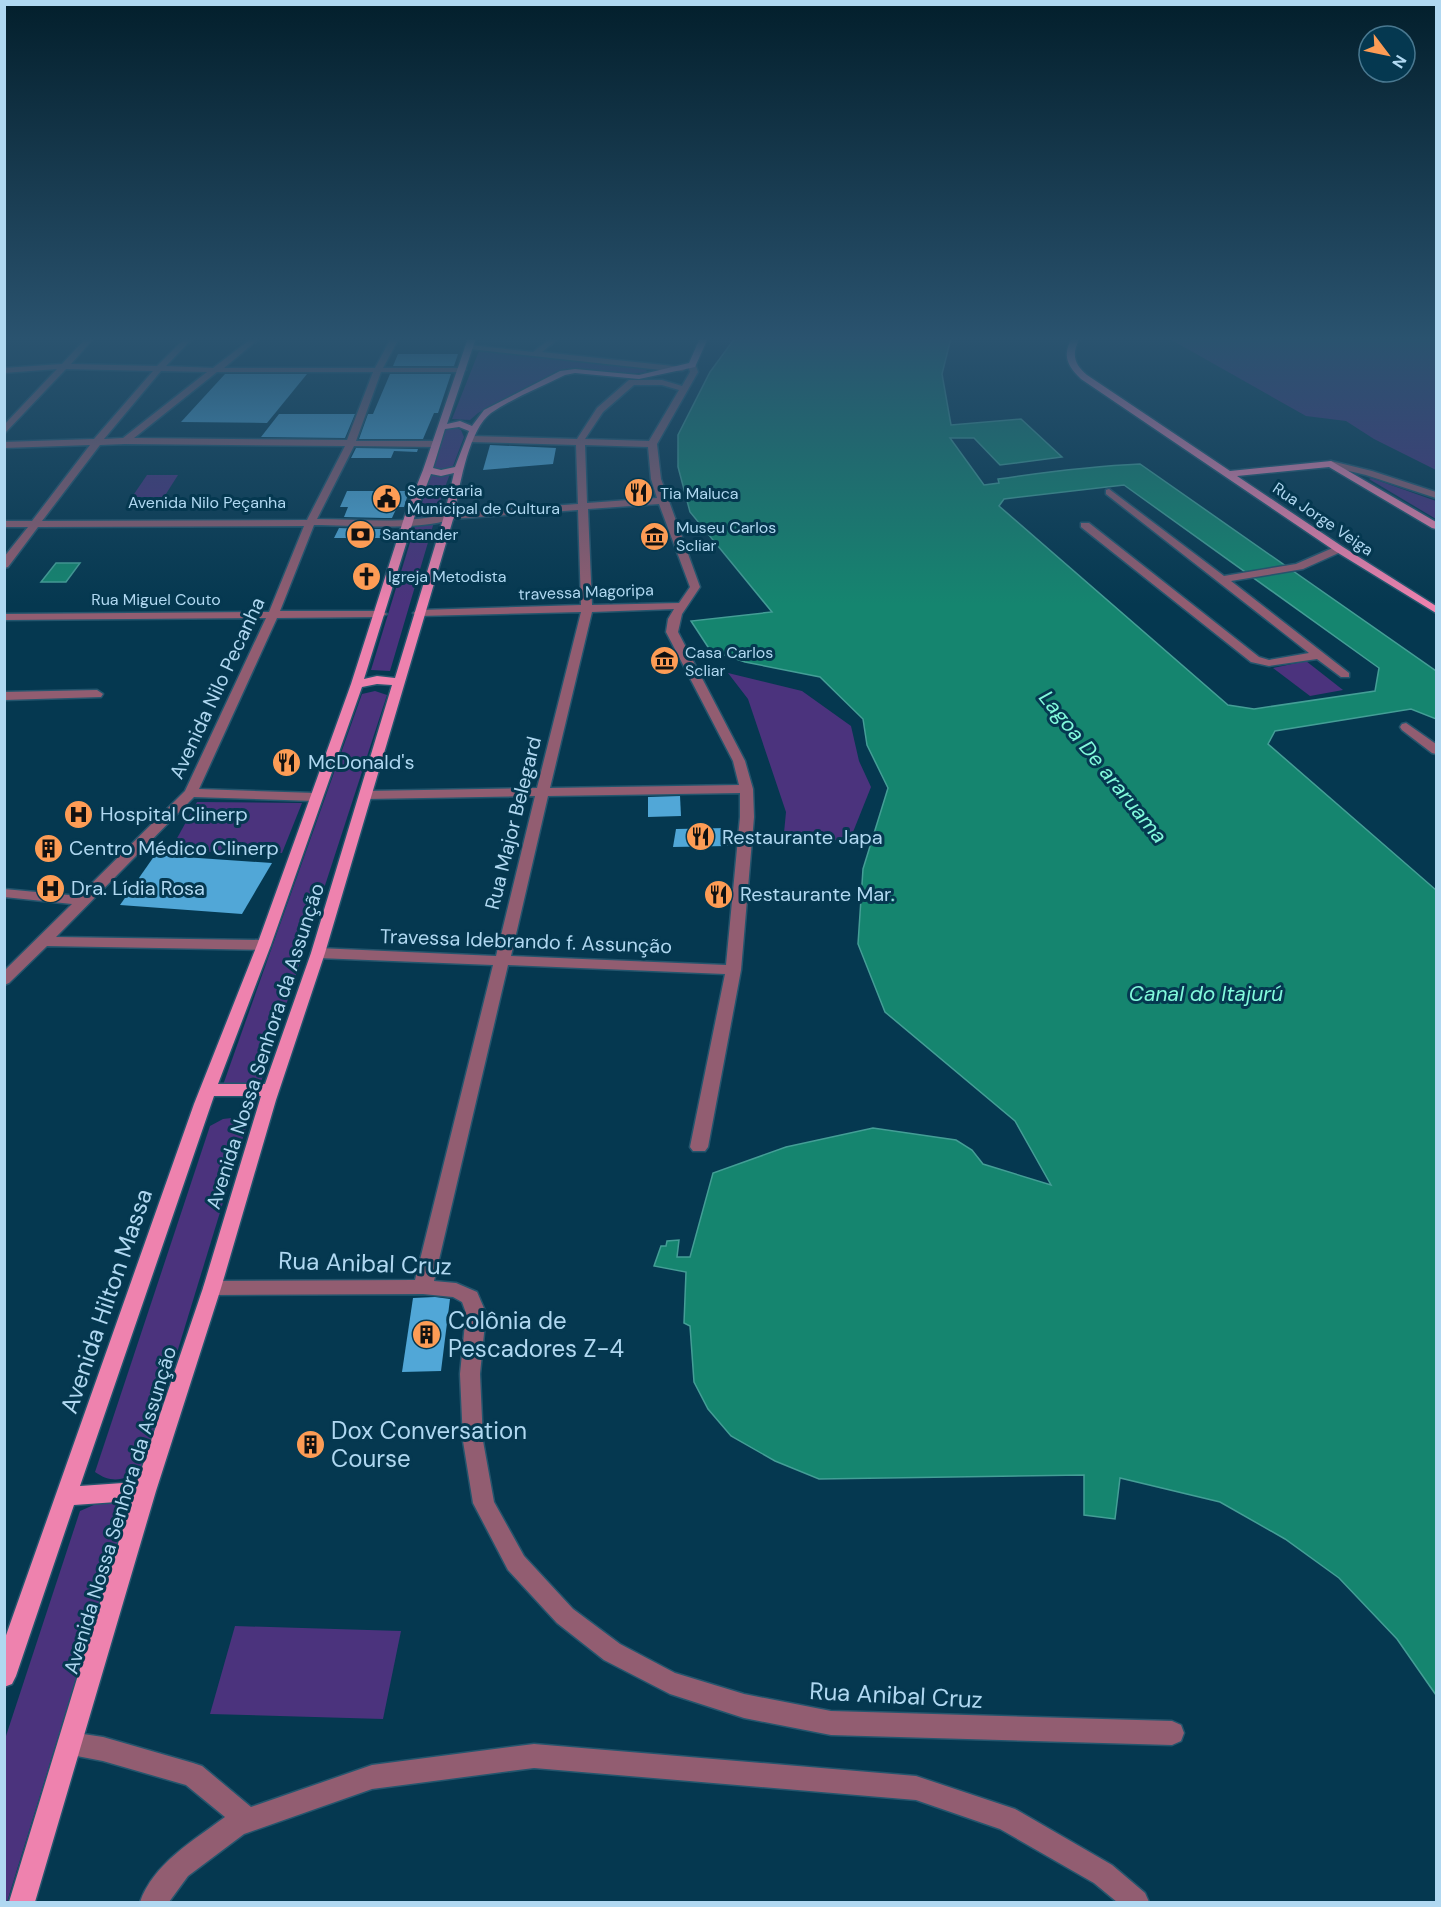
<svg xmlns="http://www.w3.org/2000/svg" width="1441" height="1907" font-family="'DM Sans',sans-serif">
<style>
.green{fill:#4b337d}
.water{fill:#15856f;stroke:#449e96;stroke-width:1.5;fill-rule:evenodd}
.building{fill:#51a7d7}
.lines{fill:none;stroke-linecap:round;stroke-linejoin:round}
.minor-casing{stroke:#24556d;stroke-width:3}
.major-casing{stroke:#24556d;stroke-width:3}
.minor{fill:#925d71;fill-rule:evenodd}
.major{fill:#ee82ae;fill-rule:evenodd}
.labels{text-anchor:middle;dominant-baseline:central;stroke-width:6;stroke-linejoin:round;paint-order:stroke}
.far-poi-label{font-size:16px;fill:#b0d8f1;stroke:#053850;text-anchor:start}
.far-street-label{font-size:16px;fill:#b0d8f1;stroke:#053850}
.street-label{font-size:20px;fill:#b0d8f1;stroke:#053850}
.poi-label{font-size:20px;fill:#b0d8f1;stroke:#053850;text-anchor:start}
.water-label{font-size:21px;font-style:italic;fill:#82fadc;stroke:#053850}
.near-street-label{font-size:24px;fill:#b0d8f1;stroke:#053850}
.near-poi-label{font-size:24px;fill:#b0d8f1;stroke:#053850;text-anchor:start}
</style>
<rect width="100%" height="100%" fill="#053850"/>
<!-- green -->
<g class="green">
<path d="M1168 338H1436V470L1374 439 1346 421 1306 416Z"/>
<path d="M479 351 633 367 646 369 647 372C617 377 588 367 558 371L478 413 470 420 452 419Z"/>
<path d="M455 427 461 430 464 437 442 495 390 671 371 670 445 428Z"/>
<path d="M147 475H178L164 497H132Z"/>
<path d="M1371 478 1436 501V519L1369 479Z"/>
<path d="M1306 661 1343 690 1310 696 1273 668Z"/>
<path d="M728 673 802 691 851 726 859 761 871 787 849 842 784 833 786 812 748 699Z"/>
<path d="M375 691 387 695 260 1085H223L362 694Z"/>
<path d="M197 802 302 803 282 853 170 851Z"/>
<path d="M240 1117 248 1121 141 1470C124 1480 112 1484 95 1472L210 1126 223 1119Z"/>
<path d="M119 1502 129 1508 7 1902H5V1739L80 1511 96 1504Z"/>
<path d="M235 1626 401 1631 383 1719 210 1714Z"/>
</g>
<!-- water -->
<g class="water">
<path d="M735 338H951L942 374 951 425 1021 419 1062 457 1000 465 974 438H950L984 485 999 483 998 479C1046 472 1092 466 1140 464L1436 671V719L1411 709 1275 731 1268 744 1436 890V1695L1397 1639 1339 1578 1285 1539 1220 1502 1120 1478 1115 1519 1084 1515V1475L819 1479 775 1461 731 1436 708 1409 694 1382 690 1326 684 1323 686 1272 654 1266 661 1246H666L667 1241 679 1240 677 1257H690L713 1173 786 1147 873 1128 956 1140 972 1150 983 1164 1051 1185 1015 1121 885 1012 858 944 863 869 888 788 867 745 863 719 820 677 745 662 710 650 691 621 772 612 690 512 678 467V435L710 372ZM1124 485 1379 668 1375 691 1254 709 1228 705 999 506 1004 499Z"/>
<path d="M56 563H80L66 582H41Z"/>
</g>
<!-- building -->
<g class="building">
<path d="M398 354H458L454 366H393Z"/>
<path d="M225 374H307L267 423 181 422Z"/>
<path d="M390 374H451L438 413H434L423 439H359L368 414H373Z"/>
<path d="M279 414H355L345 438 261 437Z"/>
<path d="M490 445 556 448 553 464 483 470Z"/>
<path d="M356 448 418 449 417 452 394 451 391 458H351Z"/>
<path d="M347 491H409L404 507H397L392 518H384L344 517 348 507H340Z"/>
<path d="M339 528 365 529H388L384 538H334Z"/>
<path d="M680 796 681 816 648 817V797Z"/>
<path d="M727 828 728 846 673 847 676 829Z"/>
<path d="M155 855 272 863 242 914 120 905Z"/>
<path d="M435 1297 450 1299 441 1371 402 1372 413 1298Z"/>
</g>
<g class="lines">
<defs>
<g id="minor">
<path d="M86 338H94L71 364 157 366 185 338H193L166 366 213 368 252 338H260L224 368H375L391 338H399L383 368H465L466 370 462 372H381L356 441H435L440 444 435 447 354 446 317 519C360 519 408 525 449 513L578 504 576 445 471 442 467 439 471 436 577 439 597 408 629 380H662L682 386 690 372 688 365 695 363 698 372 657 444 661 479 700 587 682 614 678 632 745 761 753 789 754 817 741 970 708 1147 705 1151H693L690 1147 725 974 508 965 434 1281 456 1283 477 1292 486 1313 480 1374 483 1441 494 1502 524 1556 573 1609 620 1644 675 1673 744 1694 831 1711 1172 1721 1181 1725 1184 1733 1181 1741 1172 1745 831 1735 744 1718 670 1694 604 1660 557 1623 508 1570 473 1503 463 1441 460 1374 466 1313 462 1302 453 1297 423 1294 212 1295 205 1293 203 1288 205 1283 212 1281 415 1280 493 965 318 958 311 953 318 948 496 956 535 796 366 799 359 795 366 791 537 788 581 612 419 616 413 613 419 610 581 605 578 510 451 519C421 531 349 525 314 525L280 611H381L387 614 381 617 277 618 199 789 315 793 322 797 315 801 194 797 56 937 264 940 271 945 264 950 47 946 9 983 4 985V971L72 904 4 897V889L79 896 185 791 266 618 4 620V614L269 612 304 526 38 527 8 567 4 568V557L28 527H4V521H32L90 445 4 448V442L94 439 153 371 66 369 4 434V425L57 369 4 373V368L62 364ZM161 371 207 372 123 438 104 439ZM217 372H373L347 440 134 438ZM634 385H662L679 390 649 441 585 439 603 412ZM125 444 345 446 307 520 42 521 100 445ZM585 445 648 447 651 479 657 498 587 503ZM659 504 690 587 679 603 592 605 588 509ZM674 609 668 619 666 632 733 761 739 785 550 788 592 612ZM740 793V817L726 965 511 956 548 796Z"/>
<path d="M551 338H559L542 352 682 367 686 369 682 371 661 370 470 349 466 347 470 345 533 352Z"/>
<path d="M1331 461 1372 471 1436 492V498L1366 475 1328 466V462Z"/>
<path d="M1109 489 1224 576 1296 564 1335 547H1343V551L1303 569 1231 581 1349 673V677H1341L1317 659 1269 666 1251 662 1081 527V523H1089L1259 657 1269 660 1309 653 1106 494V490Z"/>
<path d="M97 690 103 694 101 697 4 700V692Z"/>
<path d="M1406 723 1436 744V754L1432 753 1402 730 1400 727 1402 724Z"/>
<path d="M70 1732 103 1737 193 1763 202 1766 251 1807 372 1765 534 1744 916 1776 1015 1809 1112 1865 1145 1893 1149 1902H1117L1094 1883 1000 1829 916 1800 534 1768 372 1789 244 1834 188 1876 169 1902H140C153 1864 194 1840 225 1817L186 1785 103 1761 61 1753 58 1744 61 1735Z"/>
</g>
<g id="major">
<path d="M468 338H476L447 424 460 421 472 426 484 410 560 371 575 369 639 375 689 363 700 338H708L695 367 639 379 575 373 565 375C541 387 513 398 491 413 468 430 459 489 454 516L325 953 276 1100 221 1288 156 1491 35 1902H9L131 1501 74 1505 16 1676 12 1684 4 1687V1641L194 1104 257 945 351 684 405 515 423 470ZM459 427 469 431 455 467 441 470 433 468 445 429ZM454 473 444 516 395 678 377 676 364 679 415 515 431 474 441 476ZM377 684 392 685 311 953 265 1084H218L271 945 362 687ZM214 1096H261L203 1288 137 1482 80 1486Z"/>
<path d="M1072 338H1080C1071 354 1074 364 1087 375L1230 471 1331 461 1436 522V529L1432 528 1329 467 1237 476 1343 547 1436 606V613L1335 551 1081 379C1067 366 1062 355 1072 338Z"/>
</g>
</defs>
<!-- minor casing -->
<use href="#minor" class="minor-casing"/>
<!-- major casing -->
<use href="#major" class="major-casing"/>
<!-- minor -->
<use href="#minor" class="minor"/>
<!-- major -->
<use href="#major" class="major"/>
</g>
<!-- sky -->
<linearGradient id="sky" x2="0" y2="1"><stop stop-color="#031f2c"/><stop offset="0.56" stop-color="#2a536f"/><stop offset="1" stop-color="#2a536f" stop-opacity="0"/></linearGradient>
<rect width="1441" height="605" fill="url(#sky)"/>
<!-- icons -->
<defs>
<symbol id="restaurant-disc" viewBox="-11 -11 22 22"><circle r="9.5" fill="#fd9c55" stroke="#053850"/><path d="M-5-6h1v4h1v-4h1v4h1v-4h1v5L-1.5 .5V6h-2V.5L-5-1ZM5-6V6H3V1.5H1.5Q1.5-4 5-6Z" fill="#111"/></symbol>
<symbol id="civic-disc" viewBox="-11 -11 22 22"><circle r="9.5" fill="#fd9c55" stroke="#053850"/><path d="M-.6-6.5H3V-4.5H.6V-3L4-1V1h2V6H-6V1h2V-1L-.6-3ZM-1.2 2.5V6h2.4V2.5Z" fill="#111"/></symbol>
<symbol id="bank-disc" viewBox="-11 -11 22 22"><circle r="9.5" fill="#fd9c55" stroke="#053850"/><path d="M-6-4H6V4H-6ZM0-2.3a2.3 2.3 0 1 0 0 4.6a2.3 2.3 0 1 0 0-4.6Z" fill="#111"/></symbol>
<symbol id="museum-disc" viewBox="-11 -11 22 22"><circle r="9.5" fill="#fd9c55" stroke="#053850"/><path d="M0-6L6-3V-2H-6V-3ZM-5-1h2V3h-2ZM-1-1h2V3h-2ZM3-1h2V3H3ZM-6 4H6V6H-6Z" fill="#111"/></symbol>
<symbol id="church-disc" viewBox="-11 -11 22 22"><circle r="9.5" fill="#fd9c55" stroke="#053850"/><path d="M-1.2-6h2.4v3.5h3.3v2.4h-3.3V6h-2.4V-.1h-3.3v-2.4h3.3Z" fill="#111"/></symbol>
<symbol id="hospital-disc" viewBox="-11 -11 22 22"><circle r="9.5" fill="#fd9c55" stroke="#053850"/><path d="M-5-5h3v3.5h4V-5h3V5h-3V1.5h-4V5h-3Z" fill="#111"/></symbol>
<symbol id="building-disc" viewBox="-11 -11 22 22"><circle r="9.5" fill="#fd9c55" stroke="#053850"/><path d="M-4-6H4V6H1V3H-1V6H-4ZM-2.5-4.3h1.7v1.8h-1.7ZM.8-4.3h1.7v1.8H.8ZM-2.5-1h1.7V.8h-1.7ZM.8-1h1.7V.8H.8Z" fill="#111"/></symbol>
</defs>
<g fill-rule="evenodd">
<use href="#restaurant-disc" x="622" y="476" width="33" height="33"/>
<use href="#civic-disc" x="370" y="482" width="33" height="33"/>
<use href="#bank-disc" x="344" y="518" width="33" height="33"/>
<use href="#museum-disc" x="638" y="520" width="33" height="33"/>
<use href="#church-disc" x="350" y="560" width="33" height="33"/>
<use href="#museum-disc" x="648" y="644" width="33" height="33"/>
<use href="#restaurant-disc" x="270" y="746" width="33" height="33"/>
<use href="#hospital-disc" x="62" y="798" width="33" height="33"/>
<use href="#restaurant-disc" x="684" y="820" width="33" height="33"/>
<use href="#building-disc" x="32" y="832" width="33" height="33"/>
<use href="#hospital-disc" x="34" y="872" width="33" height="33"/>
<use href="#restaurant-disc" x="702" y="878" width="33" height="33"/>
<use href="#building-disc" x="410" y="1318" width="33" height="33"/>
<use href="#building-disc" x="294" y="1428" width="33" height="33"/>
</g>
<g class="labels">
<!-- far-poi labels -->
<g class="far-poi-label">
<text x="407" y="490">Secretaria<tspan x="407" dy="18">Municipal de Cultura</tspan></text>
<text x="660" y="493">Tia Maluca</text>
<text x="676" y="527">Museu Carlos<tspan x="676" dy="18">Scliar</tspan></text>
<text x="382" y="534">Santander</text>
<text x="388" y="576">Igreja Metodista</text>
<text x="685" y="652">Casa Carlos<tspan x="685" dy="18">Scliar</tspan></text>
</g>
<!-- far-street labels -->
<g class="far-street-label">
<text x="207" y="502">Avenida Nilo Peçanha</text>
<text transform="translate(1323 519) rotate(34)">Rua Jorge Veiga</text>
<text transform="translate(586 592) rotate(-2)">travessa Magoripa</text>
<text x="156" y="599">Rua Miguel Couto</text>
</g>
<!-- street labels -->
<g class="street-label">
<text transform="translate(217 688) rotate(-65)">Avenida Nilo Pecanha</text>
<text transform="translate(513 823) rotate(-76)">Rua Major Belegard</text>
<text transform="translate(526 941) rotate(2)">Travessa Idebrando f. Assunção</text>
<text transform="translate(265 1046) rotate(-72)">Avenida Nossa Senhora da Assunção</text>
<text transform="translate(120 1510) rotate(-73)">Avenida Nossa Senhora da Assunção</text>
</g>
<!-- poi labels -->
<g class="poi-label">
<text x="308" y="762">McDonald's</text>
<text x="100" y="814">Hospital Clinerp</text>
<text x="722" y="837">Restaurante Japa</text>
<text x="69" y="848">Centro Médico Clinerp</text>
<text x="71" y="888">Dra. Lídia Rosa</text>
<text x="740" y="894">Restaurante Mar.</text>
</g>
<!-- water labels -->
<g class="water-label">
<text transform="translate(1103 767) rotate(51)">Lagoa De araruama</text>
<text x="1206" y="994">Canal do Itajurú</text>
</g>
<!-- near-street labels -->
<g class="near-street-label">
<text transform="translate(365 1263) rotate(2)">Rua Anibal Cruz</text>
<text transform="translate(106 1301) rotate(-71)">Avenida Hilton Massa</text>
<text transform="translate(896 1695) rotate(3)">Rua Anibal Cruz</text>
</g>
<!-- near-poi labels -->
<g class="near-poi-label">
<text x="448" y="1320">Colônia de<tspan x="448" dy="28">Pescadores Z-4</tspan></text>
<text x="331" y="1430">Dox Conversation<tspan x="331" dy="28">Course</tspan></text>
</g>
</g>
<!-- border -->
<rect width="1441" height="1907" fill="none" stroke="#b0d8f1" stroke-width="12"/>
<!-- north arrow -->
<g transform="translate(1387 54) rotate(122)"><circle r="28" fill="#053850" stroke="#497890" stroke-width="1.5"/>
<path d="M0-4.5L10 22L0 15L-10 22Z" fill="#fd9c55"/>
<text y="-9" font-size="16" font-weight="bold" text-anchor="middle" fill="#b0d8f1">N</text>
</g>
</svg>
